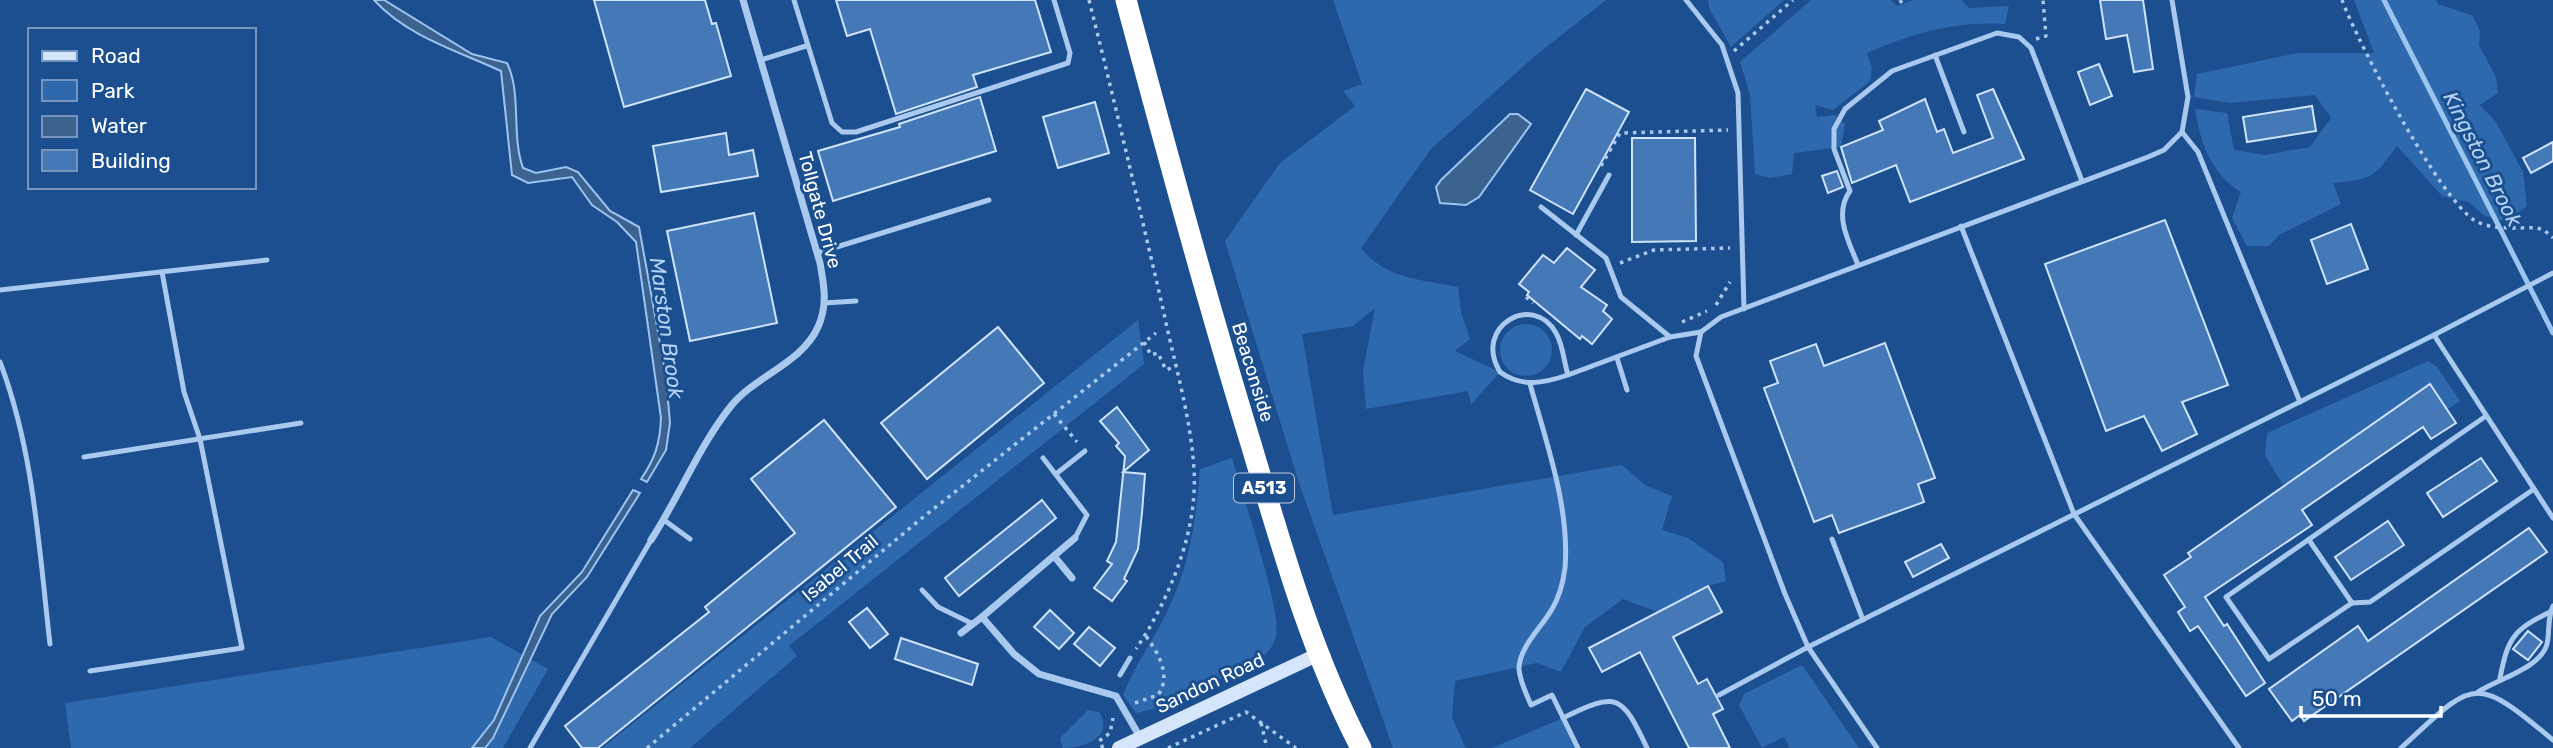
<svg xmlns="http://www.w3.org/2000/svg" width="2553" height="748" font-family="Rubik,sans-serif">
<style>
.green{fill:#2e69ad}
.water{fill:#3c6290;stroke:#9cc4f0;stroke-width:2}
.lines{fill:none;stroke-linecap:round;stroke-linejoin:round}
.stream{stroke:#9cc4f0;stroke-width:5}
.building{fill:#4478b7;stroke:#cfe3fa;stroke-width:2}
.path{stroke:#a9c9ee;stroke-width:3.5;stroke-dasharray:3.5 5;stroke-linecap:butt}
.lane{stroke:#a9c9ee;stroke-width:5}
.street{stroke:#a9c9ee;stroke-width:7}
.secondary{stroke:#d6e6fa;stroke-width:14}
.highway{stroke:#fff;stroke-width:21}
.labels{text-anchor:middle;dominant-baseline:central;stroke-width:6;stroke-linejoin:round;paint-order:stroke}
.shield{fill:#1b4f8f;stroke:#bbcadd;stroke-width:2}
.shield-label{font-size:18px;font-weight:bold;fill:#fff}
.street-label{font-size:19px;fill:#fff;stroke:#1b4f8f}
.water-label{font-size:21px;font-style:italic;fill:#b5d3f5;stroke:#1b4f8f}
</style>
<rect width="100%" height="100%" fill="#1b4f8f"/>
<!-- green -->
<g class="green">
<path d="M1333 0H1606L1535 56 1431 149 1361 248C1387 280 1420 279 1458 287L1461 312 1470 339 1455 351 1500 372 1471 405 1468 391 1366 409 1363 371 1375 308 1353 326 1302 334 1333 515 1622 465 1645 485 1672 496 1662 530 1688 538 1723 562 1726 581 1708 586 1658 612 1623 599 1585 627 1561 672 1537 663 1455 681 1452 718 1466 748H1393L1298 480 1225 241 1280 163 1355 106 1343 91 1362 84Z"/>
<path d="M1708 0H1784L1731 47 1709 8Z"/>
<path d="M1811 0H1891L1897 6 1913 0H1961L1969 8 2009 6 2005 24C1954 21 1913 33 1867 53L1872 68 1870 81 1833 110 1815 105 1817 117 1835 115 1845 124 1841 147 1794 153 1792 174 1770 178 1755 174 1750 94 1740 62Z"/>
<path d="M2354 0H2436L2438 4 2472 15 2480 31 2479 45 2496 77 2498 93 2480 105 2496 122 2523 172 2527 206 2505 222 2483 215 2469 202 2442 196 2397 146C2373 178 2374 179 2333 183L2341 204 2279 235 2269 246H2247L2232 218 2241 192C2210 172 2201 144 2195 109L2227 113 2234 150 2265 155 2310 147 2331 118 2315 95 2230 103 2194 97 2197 74 2298 53H2374Z"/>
<path d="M1138 320 1144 364 789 646 797 656 690 748H602Z"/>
<circle cx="1526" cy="350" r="26"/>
<path d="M2428 361 2437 367 2460 401 2447 410 2430 384 2283 485 2265 455 2267 433Z"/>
<path d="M1232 458C1241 491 1282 610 1276 636 1274 647 1265 655 1258 662L1158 708 1136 713 1123 695C1135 665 1154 639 1168 610 1190 565 1196 519 1200 469Z"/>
<path d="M491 637 548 669 503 748H71L65 703Z"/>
<path d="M1802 665 1859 748H1790L1784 737 1762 748 1739 705 1744 694Z"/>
<path d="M1088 710 1099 712C1115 737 1083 748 1063 748L1060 738Z"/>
<path d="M1563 718 1578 748H1492Z"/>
</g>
<!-- water -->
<g class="water">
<path d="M374 0H384L472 54 507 63C522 94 511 135 523 168L536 173 566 167 578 172 610 211 639 227 666 376 670 423 666 450 647 482 641 479C655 459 660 443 661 418L636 242 617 222 592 205 572 177 528 183 512 175 501 71C458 51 408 37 374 0Z"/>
<path d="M1510 114H1518L1531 124 1479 197 1466 205 1440 203 1436 187 1441 180Z"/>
<path d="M633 490 640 493 587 577 552 614 493 738 485 748H472L494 720 540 616 582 572Z"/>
</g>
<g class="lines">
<!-- stream -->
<path class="stream" d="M2384 0 2553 333"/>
</g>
<!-- building -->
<g class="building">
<path d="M594 0H705L712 24 716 23 731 76 624 107Z"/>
<path d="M836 0H1035L1051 52 973 75 977 87 896 114 870 29 847 36Z"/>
<path d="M2100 0H2143L2153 69 2134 72 2127 35 2106 39Z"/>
<path d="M2099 64 2112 96 2090 105 2078 72Z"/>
<path d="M1586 89 1629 112 1573 214 1530 190Z"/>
<path d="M1993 89 2024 159 1910 202 1896 165 1852 183 1841 147 1883 130 1879 121 1925 99 1937 132 1944 129 1953 153 1993 138 1977 95Z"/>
<path d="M980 97 996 151 833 201 818 151 900 127 899 124Z"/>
<path d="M1095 102 1109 153 1058 168 1043 117Z"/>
<path d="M2312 106 2316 131 2247 142 2243 117Z"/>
<path d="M726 133 729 155 753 150 758 176 661 192 653 146Z"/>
<path d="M1632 138H1695L1696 241 1632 242Z"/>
<path d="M2553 142V161L2531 173 2523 158Z"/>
<path d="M1837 171 1843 187 1828 193 1822 176Z"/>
<path d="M754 213 777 323 690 341 667 231Z"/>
<path d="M2165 220 2228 385 2182 402 2197 434 2162 451 2144 416 2106 431 2045 264Z"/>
<path d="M2351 224 2368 269 2327 284 2311 240Z"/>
<path d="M1567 248 1595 270 1581 287 1607 305 1603 311 1612 319 1592 344 1582 336 1580 339 1527 295 1529 292 1519 284 1543 255 1554 263Z"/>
<path d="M998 327 1044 383 927 479 881 423Z"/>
<path d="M1885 343 1935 478 1918 484 1924 502 1839 533 1832 515 1814 522 1764 388 1778 383 1770 361 1816 344 1824 366Z"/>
<path d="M2430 384 2456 423 2431 439 2423 427 2302 510 2312 525 2205 597 2224 626 2227 624 2265 683 2246 696 2198 626 2190 631 2178 612 2185 607 2164 575 2191 557 2188 553Z"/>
<path d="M1117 407 1149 450 1123 472 1145 474 1142 513 1138 549 1124 579 1127 581 1112 601 1094 588 1112 564 1107 561 1116 542 1125 456 1116 446 1119 443 1100 421Z"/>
<path d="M824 420 896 507 598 748H582L565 726 709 612 705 607 795 533 751 479Z"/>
<path d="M2481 458 2497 481 2443 517 2427 493Z"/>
<path d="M1042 500 1056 518 959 596 945 578Z"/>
<path d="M2388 521 2404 545 2351 580 2335 557Z"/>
<path d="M2529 528 2547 552 2304 721 2300 715 2292 721 2269 689 2358 626 2368 641Z"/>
<path d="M1941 544 1949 558 1913 577 1905 562Z"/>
<path d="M1708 586 1722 612 1673 637 1698 684 1707 679 1723 709 1713 714 1730 748H1689L1640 652 1602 672 1589 648Z"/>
<path d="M867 608 888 634 870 648 849 622Z"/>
<path d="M1050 610 1074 633 1059 649 1034 627Z"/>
<path d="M1089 627 1115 648 1100 666 1074 644Z"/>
<path d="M2528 631 2542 642 2528 660 2513 649Z"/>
<path d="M901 638 978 664 972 685 895 659Z"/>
</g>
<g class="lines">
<!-- path -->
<g class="path">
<path d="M1089 0C1115 103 1139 206 1163 309 1174 362 1191 417 1194 470 1198 531 1169 600 1136 649"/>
<path d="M1900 0 1902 3 1906 0"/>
<path d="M2342 0C2359 45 2438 196 2474 220 2492 231 2517 227 2537 228L2544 230 2553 238"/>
<path d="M2036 39 2046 36 2043 0"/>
<path d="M1734 51 1793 0"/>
<path d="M1601 166 1620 133 1728 130"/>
<path d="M1620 263 1654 250 1730 248"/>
<path d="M1526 297 1533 303"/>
<path d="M1716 305 1730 282"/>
<path d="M1682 322 1707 311"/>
<path d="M1144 342 1151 355 1158 353 1166 370 1176 366"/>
<path d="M1054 414 1077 442"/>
<path d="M1135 703 1158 695C1172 675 1158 653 1146 636"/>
<path d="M1261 723 1267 748"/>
<path d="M647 748 922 518 1156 333"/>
<path d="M1103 748 1099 741 1110 733 1113 718"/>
<path d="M1168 748 1246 712 1296 748"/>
</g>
<!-- lane -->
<g class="lane">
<path d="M794 0 832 123 842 132H856L1068 63 1070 53 1054 0"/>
<path d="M1686 0 1722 45 1738 93 1744 309"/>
<path d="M2172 0 2188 97 2182 132 2198 152 2300 402"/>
<path d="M1935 55 1964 132"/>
<path d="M761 60 806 46"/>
<path d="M1541 207 1606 258 1621 297 1670 337"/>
<path d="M1961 226 2074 514 2239 748"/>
<path d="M1576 235 1609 175"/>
<path d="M817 253 989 200"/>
<path d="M1858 265C1849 242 1833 214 1850 191L1834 149V129L1845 109 1892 71 1997 33 2019 37 2031 48 2082 181"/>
<path d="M0 290 267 260"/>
<path d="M824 303 856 301"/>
<path d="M1701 332 1696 356 1785 594 1808 647 1877 748"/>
<path d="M2434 335 2553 518"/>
<path d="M1617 358 1627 390"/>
<path d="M0 362C34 451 39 549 50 644"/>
<path d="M1568 375C1564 362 1563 345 1556 333 1534 292 1472 326 1500 372 1522 388 1544 383 1568 375L1670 337 1701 332 1721 317 2148 157 2164 150 2182 132"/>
<path d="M1530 384C1546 441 1570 508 1565 568 1563 583 1560 596 1552 609 1542 627 1519 647 1519 669 1520 682 1526 693 1531 705L1552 695 1578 748"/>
<path d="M2486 416 2226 597 2269 659 2352 603 2370 602 2534 489"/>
<path d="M84 457 301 423"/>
<path d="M1043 458 1087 515 1075 538"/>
<path d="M1056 474 1085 451"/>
<path d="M664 520 690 539"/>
<path d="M1832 539 1863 620"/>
<path d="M2309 540 2352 603"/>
<path d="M922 590 938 607 973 624"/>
<path d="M90 671 242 648 200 439 184 392 162 272"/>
<path d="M1120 675 1130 658"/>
<path d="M2500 678C2508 638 2513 630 2550 612"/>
<path d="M2478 692C2498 679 2541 668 2547 644 2550 631 2547 618 2553 606"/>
<path d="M1719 695 1808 647 2434 335 2553 273"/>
<path d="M1563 718C1617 692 1621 693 1647 748"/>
<path d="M530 748 651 540"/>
<path d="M2401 748C2475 680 2473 673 2553 740"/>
</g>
<!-- street -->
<g class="street">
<path d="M1075 538 982 617 1014 654 1039 674 1116 696 1140 737"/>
<path d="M651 540C679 497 699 446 731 406 755 376 802 363 818 327 828 305 824 285 820 263L743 0"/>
<path d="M1054 556 1072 578"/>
<path d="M961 633 982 617"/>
</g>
<!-- secondary -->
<path class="secondary" d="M1119 748 1319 654"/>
<!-- highway -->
<path class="highway" d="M1126 0C1166 149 1206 297 1251 444 1282 548 1311 652 1361 748"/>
</g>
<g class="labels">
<!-- shield labels -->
<rect class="shield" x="1234" y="473.5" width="60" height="29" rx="5"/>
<g class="shield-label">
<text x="1264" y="488">A513</text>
</g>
<!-- street labels -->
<g class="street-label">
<text transform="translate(820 210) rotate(75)">Tollgate Drive</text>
<text transform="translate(1253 372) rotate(73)">Beaconside</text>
<text transform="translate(840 568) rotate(-40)">Isabel Trail</text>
<text transform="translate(1210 683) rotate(-25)">Sandon Road</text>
</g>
<!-- water labels -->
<g class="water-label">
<text transform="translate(2483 159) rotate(63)">Kingston Brook</text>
<text transform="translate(667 328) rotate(82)">Marston Brook</text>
</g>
</g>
<!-- legend -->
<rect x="28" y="28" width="228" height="161" fill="#1b4f8f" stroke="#7695bc" stroke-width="2"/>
<rect x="42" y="51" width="35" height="10" fill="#d6e6fa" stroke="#7695bc" stroke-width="2"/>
<text x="91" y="63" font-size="21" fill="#ffffff">Road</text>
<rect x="42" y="80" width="35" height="21" fill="#2e69ad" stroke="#7695bc" stroke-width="2"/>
<text x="91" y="98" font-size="21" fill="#ffffff">Park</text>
<rect x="42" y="116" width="35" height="21" fill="#3c6290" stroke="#7695bc" stroke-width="2"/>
<text x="91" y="133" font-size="21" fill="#ffffff">Water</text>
<rect x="42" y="150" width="35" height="21" fill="#4478b7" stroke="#7695bc" stroke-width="2"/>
<text x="91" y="168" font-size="21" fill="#ffffff">Building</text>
<!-- scale -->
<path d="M2301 706v10h140v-10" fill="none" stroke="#ffffff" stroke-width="3.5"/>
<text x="2312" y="706" font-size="21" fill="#ffffff" stroke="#1b4f8f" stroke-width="5" paint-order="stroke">50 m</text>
</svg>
